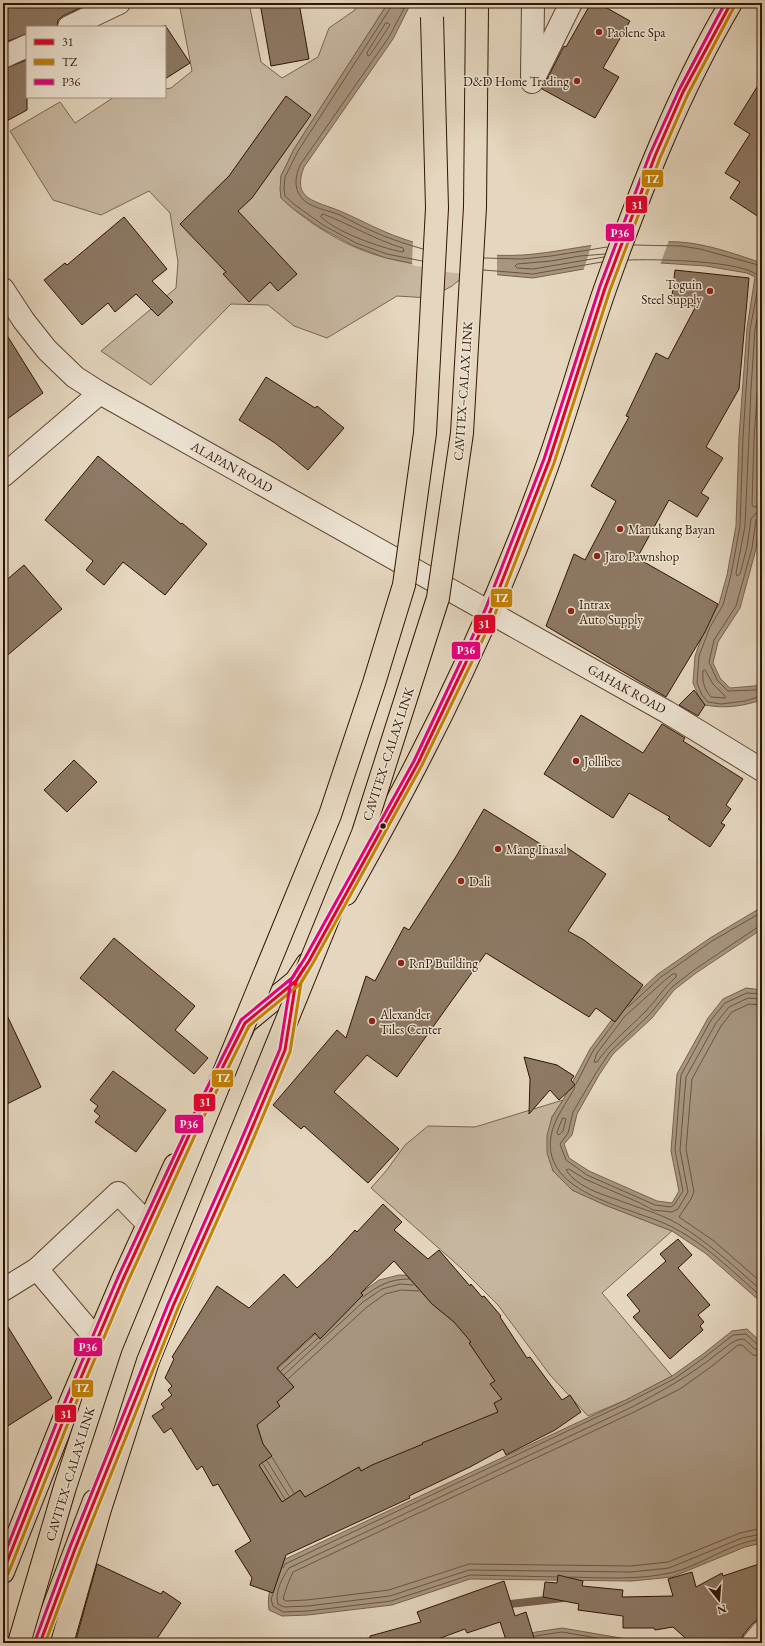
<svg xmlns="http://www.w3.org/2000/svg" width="765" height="1646" font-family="'EB Garamond',serif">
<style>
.green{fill:#c6b69f;stroke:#7a6552}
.water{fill:#a7957f;stroke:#77614e}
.pier{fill:#e5d7bf}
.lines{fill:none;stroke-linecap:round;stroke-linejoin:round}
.shore{stroke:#6a5442;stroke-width:1}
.stream{stroke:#77614e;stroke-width:8}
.building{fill:#8d7965;stroke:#2e1404;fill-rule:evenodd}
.minor-casing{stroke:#5c4533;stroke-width:24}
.major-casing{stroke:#2e1404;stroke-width:24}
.minor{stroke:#eee5d5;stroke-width:22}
.major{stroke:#e5d7bf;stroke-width:22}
.highway-bridge-casing{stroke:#2e1404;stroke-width:24;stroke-linecap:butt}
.highway-bridge{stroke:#e5d7bf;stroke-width:22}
.bus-1-casing{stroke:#eee5d5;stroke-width:6}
.bus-2-casing{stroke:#eee5d5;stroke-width:6}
.bus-3-casing{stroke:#eee5d5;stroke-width:6}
.bus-1{stroke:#e4002b;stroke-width:3}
.bus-2{stroke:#c58201;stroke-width:3}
.bus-3{stroke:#e5007d;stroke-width:3}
.poi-dot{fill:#8f2418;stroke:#eee5d5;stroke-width:1.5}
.bus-dot{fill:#2e1404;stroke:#eee5d5;stroke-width:1.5}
.labels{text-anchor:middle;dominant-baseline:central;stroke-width:3;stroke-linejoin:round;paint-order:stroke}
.poi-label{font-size:13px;fill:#2e1404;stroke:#eee5d5;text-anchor:start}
.street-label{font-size:13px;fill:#2e1404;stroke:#eee5d5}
.line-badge{stroke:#eee5d5;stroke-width:1.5}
.badge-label{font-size:11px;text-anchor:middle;font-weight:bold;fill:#fff}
</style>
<rect width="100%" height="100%" fill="#e5d7bf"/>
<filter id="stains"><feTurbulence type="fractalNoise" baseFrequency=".005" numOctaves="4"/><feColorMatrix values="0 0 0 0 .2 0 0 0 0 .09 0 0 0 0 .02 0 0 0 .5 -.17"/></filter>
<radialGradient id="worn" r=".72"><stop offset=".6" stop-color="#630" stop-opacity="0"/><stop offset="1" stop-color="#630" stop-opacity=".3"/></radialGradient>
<!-- green -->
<g class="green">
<path d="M179 3H249L261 62 282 78 318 57 329 28 355 10V3H388L294 149 281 176V198C310 225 349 249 387 258 414 265 442 268 469 272L452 286 430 298 397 296 327 338 294 326 268 305 231 304 151 385 101 351 176 288 178 262 170 213 149 191 101 215 53 200 10 131 60 102 75 123 114 97H165V89L171 88 192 71Z"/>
<path d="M563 1100 552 1117 553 1171 572 1190 605 1205 672 1231 602 1293 672 1376 628 1399 588 1416 550 1375 498 1305 461 1268 371 1188 386 1171 405 1145 428 1126 475 1127Z"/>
</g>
<!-- water -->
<g class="water">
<path d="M388 3H411L393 39 304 167C291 200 316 201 340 211 361 220 380 231 401 238 439 252 483 257 523 255 553 253 581 246 610 243 633 241 657 241 680 242 708 244 735 254 762 263L761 514 756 549 740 608 718 642 713 663 720 678 730 688 754 686 762 684V700C742 706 726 709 705 705L699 697 693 683 695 656 706 625 719 604 727 575 736 526 739 437 747 328 755 277 747 273 706 266 661 263 612 264 533 278 445 270 386 258 354 246 321 228 292 208 281 198 280 189 281 176 294 149Z"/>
<path d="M762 907V929L696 973 674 990 652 1018 613 1054 599 1075 577 1114 572 1135 564 1144 569 1158 589 1171 657 1201 672 1203 679 1191 671 1151 677 1074 708 1018 723 999 746 988 762 990V1303L705 1253 672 1231 605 1205 572 1190 553 1171 547 1153V1135L552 1117 563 1100 590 1049 619 1010 658 974 710 938Z"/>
<path d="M399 1275 420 1276 543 1407 297 1525 226 1416 358 1295 379 1280Z"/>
<path d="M747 1329 762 1343V1543L745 1547 672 1577 632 1581 470 1579 392 1605 308 1615 282 1616 269 1610C266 1592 274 1577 281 1561L628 1399 672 1376 703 1354 732 1331Z"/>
<path d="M562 1628 650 1643H501L536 1632Z"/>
</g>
<!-- pier -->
<g class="pier">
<path d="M638 239 669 240 660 265 612 266 583 272 592 243Z"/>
<path d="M413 240 438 246 474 251 497 252V277L445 272 412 265Z"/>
</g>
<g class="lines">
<!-- shore -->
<g class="shore">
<path d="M391 3V7L298 151 285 177 284 188 285 196 295 205 323 225 356 243 387 254 422 261"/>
<path d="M407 3 389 37 300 165C296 175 293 187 301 197 309 208 328 210 340 215 350 220 360 226 370 230 387 238 405 244 423 249"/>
<path d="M386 23H388L390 25 370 55 368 56 367 53Z"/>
<path d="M323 214C350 224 375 240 403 248L404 251 402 252C379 247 338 233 321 217Z"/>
<path d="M634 245 681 246 700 249 762 266"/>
<path d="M604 257 533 269 517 268 515 266 517 264 551 261 580 256 605 254"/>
<path d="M484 258 522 259 551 256 607 247"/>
<path d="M628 260C651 259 747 260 759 277V283L750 329 743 437 740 526 731 575 723 605 710 627 699 656 697 683 702 695 708 702 721 704 745 701 762 696"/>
<path d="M483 270 533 274 602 262"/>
<path d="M762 294 755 329 751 389 745 526 736 573 737 576 740 574 747 547 751 519 756 513 762 512"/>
<path d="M762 327 754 438 752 505 754 507 762 506"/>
<path d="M762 517H758L756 520 752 548 736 606 714 640 709 662 717 680 728 691 755 690 762 688"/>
<path d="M705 670 713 684 725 696V698L711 697C704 689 702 681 703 671Z"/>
<path d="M762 926 758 927 694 970 672 987 649 1015 610 1052 596 1073 573 1112 568 1133 560 1144 566 1160 587 1175 655 1205 671 1207 674 1205 683 1191 675 1150 681 1075 711 1020 725 1003 747 993 762 994"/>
<path d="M673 974H676V977C664 987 656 1001 645 1012 628 1029 611 1042 597 1062H594L597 1053 625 1016 664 981Z"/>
<path d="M762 999 748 998 729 1007 716 1023 686 1077 680 1150 688 1192 678 1209 672 1212 653 1210 640 1203 585 1179 569 1169 566 1170C577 1187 601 1194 618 1200 638 1208 660 1213 678 1224 709 1243 735 1267 762 1291"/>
<path d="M762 1005 749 1004 732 1012 721 1026 692 1079 686 1149 694 1192 691 1199 679 1217 714 1241 762 1283"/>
<path d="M628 1007 661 977 712 941 762 912"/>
<path d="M576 1084 593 1051 614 1023"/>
<path d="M575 1087C567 1103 554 1118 551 1136 541 1196 635 1207 674 1228 707 1245 734 1273 762 1297"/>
<path d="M563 1118 566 1119 563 1131 559 1135 557 1133Z"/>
<path d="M363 1297C378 1286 389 1279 409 1279"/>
<path d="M762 1350 755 1349 744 1339C733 1339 727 1347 718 1353 691 1375 662 1391 632 1407L289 1568C283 1576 274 1593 278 1604L284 1607 308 1606 390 1596 469 1570 631 1572 669 1568 742 1538 762 1534"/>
<path d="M762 1356 753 1355 742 1345H738L712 1366 680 1389 634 1412 293 1572 287 1586 283 1599 286 1601 307 1600 389 1590 469 1564 631 1566 668 1562 740 1533 762 1528"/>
<path d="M281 1371 318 1338"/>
<path d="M284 1375 363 1302 382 1289 400 1284 413 1285"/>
<path d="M288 1379 367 1307 385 1294 401 1290 419 1291"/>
<path d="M272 1457 294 1493"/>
<path d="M267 1461 289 1496"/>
<path d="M263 1464 285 1499"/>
<path d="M283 1568 285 1564 629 1402 674 1379 705 1357 733 1335 746 1334 758 1345H762"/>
<path d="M570 1577C603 1578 638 1580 670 1573 702 1566 730 1542 762 1539"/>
<path d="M273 1594 271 1599 273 1606 283 1612 308 1611 391 1601 470 1575 557 1577"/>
<path d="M535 1636 562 1632 626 1643"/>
<path d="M530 1643C554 1635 571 1639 595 1643"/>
</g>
<!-- stream -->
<g class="stream">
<path d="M501 1605 563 1598"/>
<path d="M363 1643 380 1639"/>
</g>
</g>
<!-- building -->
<g class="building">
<path d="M3 3H90L63 16 58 20 57 27H27V34L3 43Z"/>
<path d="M260 3H299L309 59 271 66Z"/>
<path d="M591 3H598L630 21 603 68 619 77 595 118 542 89 564 46 566 47Z"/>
<path d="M165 25 190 63 165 79Z"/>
<path d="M27 60V110L3 123V69Z"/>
<path d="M762 79V219L730 198 740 182 725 173 750 134 734 124Z"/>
<path d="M286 96 311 115 252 198 238 211 297 274 278 291 270 282 249 302 223 274 226 272 180 224 229 176Z"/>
<path d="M124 217 167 269 152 281 173 302 158 316 136 294 115 312 108 303 82 325 44 280 65 263 67 265Z"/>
<path d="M675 270 749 278 739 389 706 447 723 458 701 493 709 498 697 517 669 500 637 558 718 604 705 632 666 697 546 626 574 554 585 560 616 501 591 486 629 417 626 416 656 353 668 359 696 306 671 304Z"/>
<path d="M3 329 43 393 3 422Z"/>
<path d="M266 377 315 408 317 406 344 428 308 470 275 443 239 420Z"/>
<path d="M98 456 181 524 182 523 207 544 165 595 123 562 104 585 86 570 93 561 45 520Z"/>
<path d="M24 565 62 609 3 659V583Z"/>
<path d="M694 690 705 705 698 716 679 705Z"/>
<path d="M581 715 643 753 662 724 685 738 683 741 743 779 726 805 731 809 721 823 725 825 710 847 668 819 670 817 629 793 613 818 544 774Z"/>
<path d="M74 760 97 782 67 812 44 790Z"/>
<path d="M484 809 560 856 566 847 606 874 568 931 584 940 643 985 615 1022 596 1008 589 1017 486 953 397 1077 367 1055 334 1092 399 1149 368 1183 304 1126 301 1129 273 1105 337 1030 346 1038 366 976 375 981 404 927 409 930 457 855Z"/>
<path d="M114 938 195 1006 175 1030 208 1058 194 1074 80 978Z"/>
<path d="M3 1007 41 1087 3 1106Z"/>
<path d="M524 1057 557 1065 574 1076 571 1080 575 1085 559 1100 550 1090 529 1114 530 1079Z"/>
<path d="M113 1071 166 1110 136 1152 95 1122 100 1116 94 1111 98 1106 90 1100Z"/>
<path d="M383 1204 402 1222 394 1230 428 1259 439 1250 470 1286 471 1284 482 1297 484 1296 501 1316 500 1317 527 1358 530 1357 562 1400 570 1395 581 1412 555 1430 506 1455 503 1449 470 1467 409 1496 410 1498 286 1555 273 1593 250 1585 252 1578 235 1551 251 1541 218 1484 213 1486 202 1466 197 1470 171 1428 164 1433 152 1416 164 1408 161 1404 172 1395 168 1390 172 1386 165 1378 174 1359 172 1357 217 1286 249 1308 284 1274 297 1288 331 1256 355 1230 357 1232ZM394 1261 432 1304 454 1322 471 1342 469 1343 495 1381 490 1384 502 1399 494 1403 498 1412 422 1443 423 1444 372 1465 361 1471 359 1467 305 1497 300 1490 282 1502 259 1465 272 1456 263 1444 257 1425 280 1406 277 1402 294 1387 277 1368 315 1333 320 1339 363 1295 361 1293Z"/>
<path d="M678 1239 692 1255 678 1268 710 1305 698 1315 704 1322 700 1326 703 1330 670 1359 633 1317 640 1311 627 1295 666 1261 660 1254Z"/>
<path d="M3 1319 52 1398 3 1429Z"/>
<path d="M762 1563V1620H757L752 1624 743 1635 741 1643H691L673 1627 655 1630 654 1628H623V1616L578 1610 579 1604 543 1597 545 1582 557 1583 558 1575 583 1581 582 1586 623 1590 622 1597 673 1596 668 1579 692 1572 696 1587 722 1573 723 1576Z"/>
<path d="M97 1564 161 1594 163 1591 181 1603 154 1643H75Z"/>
<path d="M504 1581 515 1616 526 1612 534 1638 519 1643H507L500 1622 467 1633 465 1629 427 1643H371L370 1636 421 1622 417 1612Z"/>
</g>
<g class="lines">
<defs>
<g id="minor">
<path d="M69 27 119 3"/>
<path d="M3 57 27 46"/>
<path d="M532 76 533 3"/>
<path d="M532 82 571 3"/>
<path d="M3 289 24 321 47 350 75 377 100 393 667 712 762 770"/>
<path d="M3 476 100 393"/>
<path d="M37 1269 97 1340"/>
<path d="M3 1290 37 1269 118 1193 148 1224"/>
<path d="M753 1643 762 1632"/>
</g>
<g id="major">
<path d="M346 894C370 851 394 808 416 765 467 667 512 565 549 461 569 404 585 346 605 289 640 191 678 93 731 3"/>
<path d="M241 1032 245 1023 296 981 307 964"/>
<path d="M3 1572 71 1401 123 1279 175 1165"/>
<path d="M40 1643 94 1501"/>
</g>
</defs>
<!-- minor casing -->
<use href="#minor" class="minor-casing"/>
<!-- major casing -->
<use href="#major" class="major-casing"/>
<!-- minor -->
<use href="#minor" class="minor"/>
<!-- major -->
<use href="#major" class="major"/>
<defs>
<g id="highway-bridge">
<path d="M19 1643 65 1487 111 1347 330 815 374 683 404 585 425 433 437 208 432 17"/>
<path d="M62 1643 100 1509 148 1361 363 833 438 598 462 433 475 207 477 8"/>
</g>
</defs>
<!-- highway-bridge casing -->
<use href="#highway-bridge" class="highway-bridge-casing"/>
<!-- highway-bridge -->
<use href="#highway-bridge" class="highway-bridge"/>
<defs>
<g id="bus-1">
<path d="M3 1572 71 1401 123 1279 196 1120 245 1023 296 981 304 968"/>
<path d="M40 1643 75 1549 173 1306 241 1154 285 1050 296 981 309 961 418 763 490 612 549 461 605 288 655 156 683 92 731 3"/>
</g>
<g id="bus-2">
<path d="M8 1574 76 1403 128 1281 201 1122 249 1026 300 984 308 971"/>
<path d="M45 1643 80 1551 178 1308 246 1156 290 1052 301 983 313 963 422 765 495 614 554 463 610 290 660 158 688 94 735 5"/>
</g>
<g id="bus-3">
<path d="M3 1558 66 1399 118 1277 192 1118 241 1020 292 978 300 965"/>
<path d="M35 1641 70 1547 168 1304 236 1152 280 1049 291 980 305 958 414 761 485 610 544 459 600 286 650 154 679 90 725 3"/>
</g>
</defs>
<!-- bus-1 casing -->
<use href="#bus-1" class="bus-1-casing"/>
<!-- bus-2 casing -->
<use href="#bus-2" class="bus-2-casing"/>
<!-- bus-3 casing -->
<use href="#bus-3" class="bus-3-casing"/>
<!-- bus-1 -->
<use href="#bus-1" class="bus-1"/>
<!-- bus-2 -->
<use href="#bus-2" class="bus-2"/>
<!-- bus-3 -->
<use href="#bus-3" class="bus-3"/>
</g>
<!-- markers -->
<g class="poi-dot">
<circle cx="599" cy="32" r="4"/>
<circle cx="577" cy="81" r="4"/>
<circle cx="710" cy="291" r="4"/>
<circle cx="620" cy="529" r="4"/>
<circle cx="597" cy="556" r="4"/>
<circle cx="571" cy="611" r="4"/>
<circle cx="576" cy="761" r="4"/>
<circle cx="498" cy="849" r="4"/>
<circle cx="461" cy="881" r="4"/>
<circle cx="401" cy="963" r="4"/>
<circle cx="372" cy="1021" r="4"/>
</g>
<circle class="bus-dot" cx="383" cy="826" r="3.5"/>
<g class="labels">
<!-- poi labels -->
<g class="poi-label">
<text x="607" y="32">Paolene Spa</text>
<text x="569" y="81" text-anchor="end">D&amp;D Home Trading</text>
<text x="702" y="284" text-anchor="end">Toguin<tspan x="702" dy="15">Steel Supply</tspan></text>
<text x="628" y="529">Manukang Bayan</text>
<text x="605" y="556">Jaro Pawnshop</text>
<text x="579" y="604">Intrax<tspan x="579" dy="15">Auto Supply</tspan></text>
<text x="584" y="761">Jollibee</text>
<text x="506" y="849">Mang Inasal</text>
<text x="469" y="881">Dali</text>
<text x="409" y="963">RnP Building</text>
<text x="380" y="1014">Alexander<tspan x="380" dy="15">Tiles Center</tspan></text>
</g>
<!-- street labels -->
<g class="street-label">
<text transform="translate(463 391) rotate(-86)">CAVITEX–CALAX LINK</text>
<text transform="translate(232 467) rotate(29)">ALAPAN ROAD</text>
<text transform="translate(627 689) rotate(29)">GAHAK ROAD</text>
<text transform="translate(388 754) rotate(-72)">CAVITEX–CALAX LINK</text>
<text transform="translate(70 1474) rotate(-73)">CAVITEX–CALAX LINK</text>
</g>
</g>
<g class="line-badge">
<rect x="641" y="169" width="23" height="19" rx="4" fill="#c58201"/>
<rect x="625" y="195" width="23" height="19" rx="4" fill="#e4002b"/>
<rect x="605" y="223" width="30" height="19" rx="4" fill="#e5007d"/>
<rect x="490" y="588" width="23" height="20" rx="4" fill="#c58201"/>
<rect x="473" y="614" width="23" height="20" rx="4" fill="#e4002b"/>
<rect x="451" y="641" width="30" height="19" rx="4" fill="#e5007d"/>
<rect x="211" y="1069" width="23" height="19" rx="4" fill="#c58201"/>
<rect x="193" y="1093" width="23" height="19" rx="4" fill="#e4002b"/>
<rect x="174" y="1114" width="30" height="20" rx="4" fill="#e5007d"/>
<rect x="73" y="1337" width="30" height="20" rx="4" fill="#e5007d"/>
<rect x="71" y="1379" width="23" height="19" rx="4" fill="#c58201"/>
<rect x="54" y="1404" width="23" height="19" rx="4" fill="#e4002b"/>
</g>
<g class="badge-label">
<text x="652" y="183">TZ</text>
<text x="637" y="209">31</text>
<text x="620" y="237">P36</text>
<text x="501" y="602">TZ</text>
<text x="484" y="628">31</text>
<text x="466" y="654">P36</text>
<text x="223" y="1082">TZ</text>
<text x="205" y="1106">31</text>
<text x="189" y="1128">P36</text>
<text x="88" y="1351">P36</text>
<text x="82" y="1392">TZ</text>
<text x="66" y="1418">31</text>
</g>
<!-- margin -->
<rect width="765" height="1646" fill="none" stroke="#e5d7bf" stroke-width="16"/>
<rect x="4" y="4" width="757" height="1638" fill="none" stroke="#2e1404" stroke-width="2"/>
<rect x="8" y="8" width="749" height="1630" fill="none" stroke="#2e1404"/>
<!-- legend -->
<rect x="26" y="26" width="140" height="72" fill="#eee5d5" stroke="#a19181"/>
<rect x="34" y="39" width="20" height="6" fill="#e4002b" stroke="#a19181"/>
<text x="62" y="46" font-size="12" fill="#2e1404">31</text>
<rect x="34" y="59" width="20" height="6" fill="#c58201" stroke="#a19181"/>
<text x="62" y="66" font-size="12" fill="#2e1404">TZ</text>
<rect x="34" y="79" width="20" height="6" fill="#e5007d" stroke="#a19181"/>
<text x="62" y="86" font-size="12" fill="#2e1404">P36</text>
<!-- north arrow -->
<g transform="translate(719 1600) rotate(163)" stroke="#eee5d5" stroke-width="3" paint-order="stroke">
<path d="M0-3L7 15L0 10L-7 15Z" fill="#2e1404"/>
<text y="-6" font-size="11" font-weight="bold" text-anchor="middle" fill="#2e1404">N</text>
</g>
<rect width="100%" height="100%" filter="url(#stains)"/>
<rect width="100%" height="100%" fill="url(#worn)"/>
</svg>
